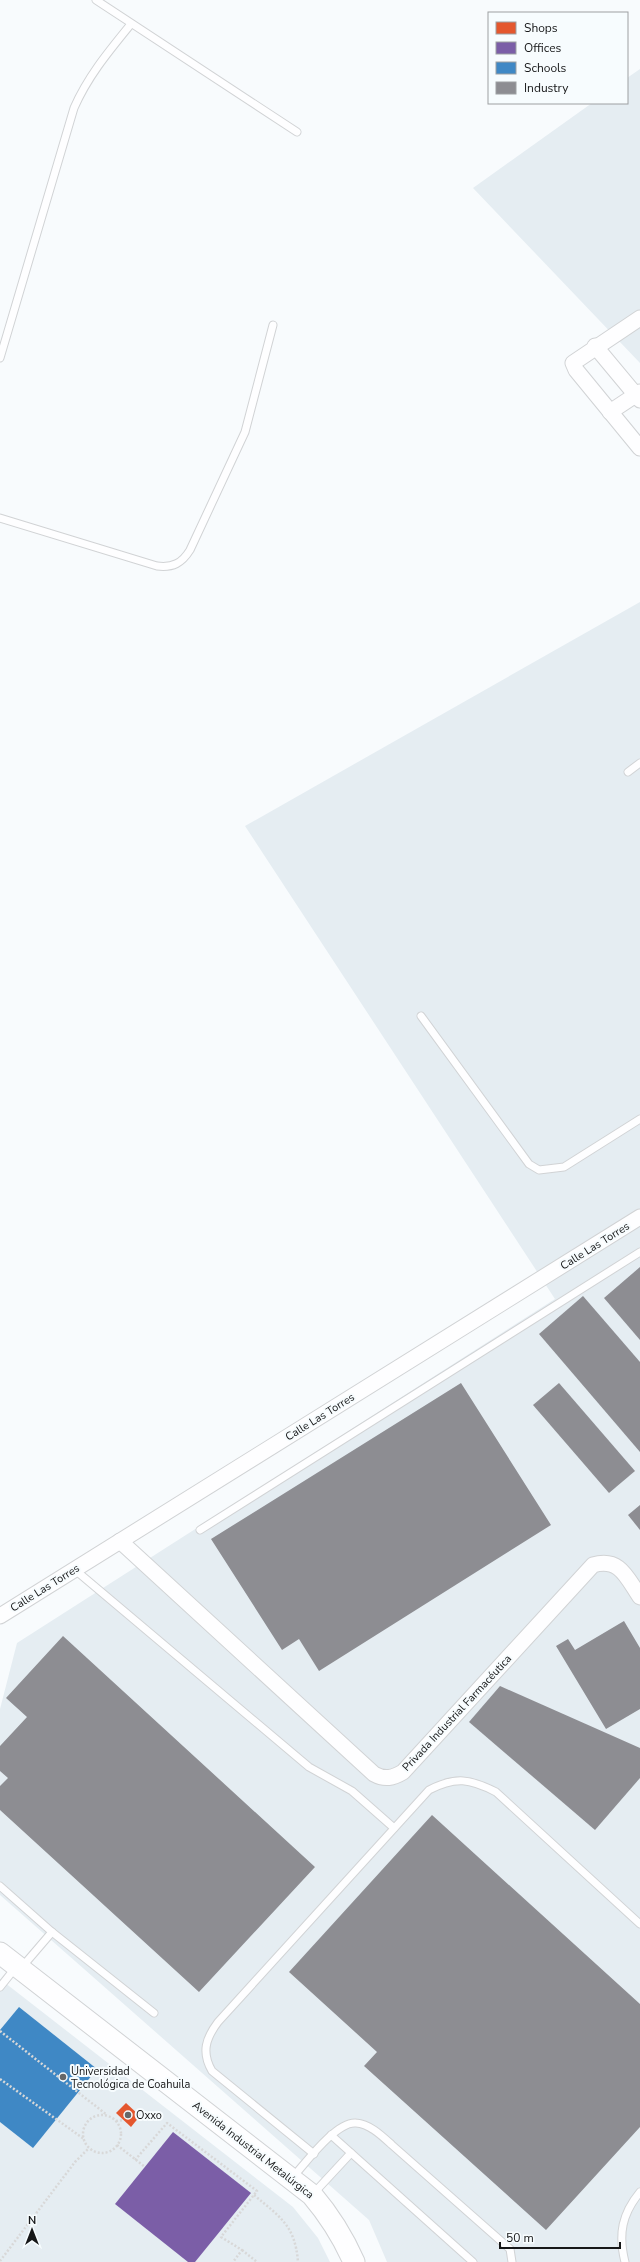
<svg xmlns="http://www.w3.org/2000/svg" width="640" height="2262" font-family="'Nunito Sans',sans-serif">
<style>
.built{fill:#e5edf2}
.shops{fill:#e4572e}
.offices{fill:#7b5ea7}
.schools{fill:#3f88c5}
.industry{fill:#8d8d92}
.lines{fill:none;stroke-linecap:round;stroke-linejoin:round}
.lane-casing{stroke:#d1d3d5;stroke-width:9}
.street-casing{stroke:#d1d3d5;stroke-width:17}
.secondary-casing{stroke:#d1d3d5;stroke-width:23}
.path{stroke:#d8d8d8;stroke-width:2.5;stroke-dasharray:2 2;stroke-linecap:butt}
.lane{stroke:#fefeff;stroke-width:7}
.street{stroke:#fefeff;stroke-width:15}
.secondary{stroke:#fefeff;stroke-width:21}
.poi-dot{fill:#656768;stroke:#f7fcfe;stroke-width:1.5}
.labels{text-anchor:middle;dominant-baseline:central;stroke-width:4;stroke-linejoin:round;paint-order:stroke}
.street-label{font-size:11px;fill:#161718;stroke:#f7fcfe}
.poi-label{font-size:11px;fill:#161718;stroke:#f7fcfe;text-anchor:start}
</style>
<rect width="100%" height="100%" fill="#f8fbfd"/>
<!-- built -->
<g class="built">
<path d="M640 69V363L473 188 592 103H627V78Z"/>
<path d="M640 602V2262H387L369 2220 0 1895V1709L17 1643 555 1299 245 826Z"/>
<path d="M0 1979 293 2207 318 2238 330 2262H0Z"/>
</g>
<!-- shops -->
<path class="shops" d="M126 2103 140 2116 131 2127 116 2113Z"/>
<!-- offices -->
<path class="offices" d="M173 2132 251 2193 195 2262H188L115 2204Z"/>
<!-- schools -->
<path class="schools" d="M19 2007 97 2069 33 2148 0 2122V2030Z"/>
<!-- industry -->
<g class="industry">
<path d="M640 1267V1340L604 1298Z"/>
<path d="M583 1296 640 1362V1452L539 1334Z"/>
<path d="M461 1383 551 1525 319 1671 299 1639 282 1650 211 1539Z"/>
<path d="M559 1383 635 1471 609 1493 533 1405Z"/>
<path d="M640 1505V1530L628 1515Z"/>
<path d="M624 1621 640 1648V1709L606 1729 556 1646 568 1639 575 1650Z"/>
<path d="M63 1636 315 1867 199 1992 0 1810V1786L8 1778 0 1771V1746L27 1717 6 1698Z"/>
<path d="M500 1686 640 1748V1778L595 1830 469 1722Z"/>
<path d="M432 1815 640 2004V2127L546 2230 364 2066 377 2052 289 1972Z"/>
</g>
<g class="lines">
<defs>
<g id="lane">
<path d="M96 0 297 132"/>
<path d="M0 358 74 108C88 76 109 51 131 24"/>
<path d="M0 518 157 566C173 568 182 563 190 550L245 432 273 325"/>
<path d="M628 772 640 763"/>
<path d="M421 1016 529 1164 539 1170 564 1167 640 1119"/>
<path d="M200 1530 640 1252"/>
<path d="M74 1569 309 1767 352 1791 394 1828"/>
<path d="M0 1886 52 1932 154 2013"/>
<path d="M22 1967 52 1932"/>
<path d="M0 1987 16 1967"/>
<path d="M331 2135 473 2262"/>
<path d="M314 2154 212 2071C201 2052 206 2038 218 2022L429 1790C456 1776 470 1779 496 1792L640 1924"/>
<path d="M292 2178C305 2164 336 2121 356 2123 370 2124 382 2136 392 2145L510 2249 512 2262"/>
<path d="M313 2194 351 2153"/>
<path d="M625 2262C618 2234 622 2214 640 2192"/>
</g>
<g id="street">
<path d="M640 318 573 363 576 370 640 448"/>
<path d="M595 346 640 400"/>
<path d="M610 412 640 392"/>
<path d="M120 1541 374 1774C385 1780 393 1778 403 1772L593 1565C620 1557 627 1578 640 1597"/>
<path d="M0 1616 640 1217"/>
</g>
<path id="secondary" d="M0 1953 312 2195C329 2215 343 2237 354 2262"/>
</defs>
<!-- lane casing -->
<use href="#lane" class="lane-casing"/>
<!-- street casing -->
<use href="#street" class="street-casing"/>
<!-- secondary casing -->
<use href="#secondary" class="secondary-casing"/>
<!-- path -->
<g class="path">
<path d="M0 2031 107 2115"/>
<path d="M0 2079 84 2139"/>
<circle cx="102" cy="2134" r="19"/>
<path d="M116 2121 123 2120"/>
<path d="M117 2145 145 2167"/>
<path d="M135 2160 167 2123 257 2191 221 2237 242 2250 233 2262"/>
<path d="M254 2195C280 2217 295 2225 298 2262"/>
<path d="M242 2250 257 2262"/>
<path d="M0 2261 75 2162 89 2148"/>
</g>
<!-- lane -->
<use href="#lane" class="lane"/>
<!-- street -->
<use href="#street" class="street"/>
<!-- secondary -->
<use href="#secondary" class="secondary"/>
</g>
<!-- markers -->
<g class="poi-dot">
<circle cx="63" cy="2077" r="4"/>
<circle cx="128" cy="2115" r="4"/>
</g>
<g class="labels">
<!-- street labels -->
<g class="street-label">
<text transform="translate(595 1246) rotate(-32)">Calle Las Torres</text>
<text transform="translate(320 1417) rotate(-32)">Calle Las Torres</text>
<text transform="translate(45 1588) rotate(-32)">Calle Las Torres</text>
<text transform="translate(457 1713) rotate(-47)">Privada Industrial Farmacéutica</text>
<text transform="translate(253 2150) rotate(38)">Avenida Industrial Metalúrgica</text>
</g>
<!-- poi labels -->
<g class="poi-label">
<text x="71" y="2071">Universidad<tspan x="71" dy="13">Tecnológica de Coahuila</tspan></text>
<text x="136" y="2115">Oxxo</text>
</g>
</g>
<!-- legend -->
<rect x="488" y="12" width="140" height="92" fill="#f7fcfe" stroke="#9da0a2"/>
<rect x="496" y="22" width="20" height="12" fill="#e4572e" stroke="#9da0a2"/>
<text x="524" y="32" font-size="12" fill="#161718">Shops</text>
<rect x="496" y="42" width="20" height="12" fill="#7b5ea7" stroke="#9da0a2"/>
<text x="524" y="52" font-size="12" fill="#161718">Offices</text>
<rect x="496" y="62" width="20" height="12" fill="#3f88c5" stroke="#9da0a2"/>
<text x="524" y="72" font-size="12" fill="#161718">Schools</text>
<rect x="496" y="82" width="20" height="12" fill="#8d8d92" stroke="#9da0a2"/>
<text x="524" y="92" font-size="12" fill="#161718">Industry</text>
<!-- north arrow -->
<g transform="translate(32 2230)" stroke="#f7fcfe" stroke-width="3" paint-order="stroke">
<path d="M0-3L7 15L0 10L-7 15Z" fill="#161718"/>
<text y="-6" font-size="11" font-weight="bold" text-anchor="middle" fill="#161718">N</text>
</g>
<!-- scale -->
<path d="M500 2242v6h120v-6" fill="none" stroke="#161718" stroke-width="2"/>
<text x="506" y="2242" font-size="12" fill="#161718" stroke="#f7fcfe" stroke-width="3" paint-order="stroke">50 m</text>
</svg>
